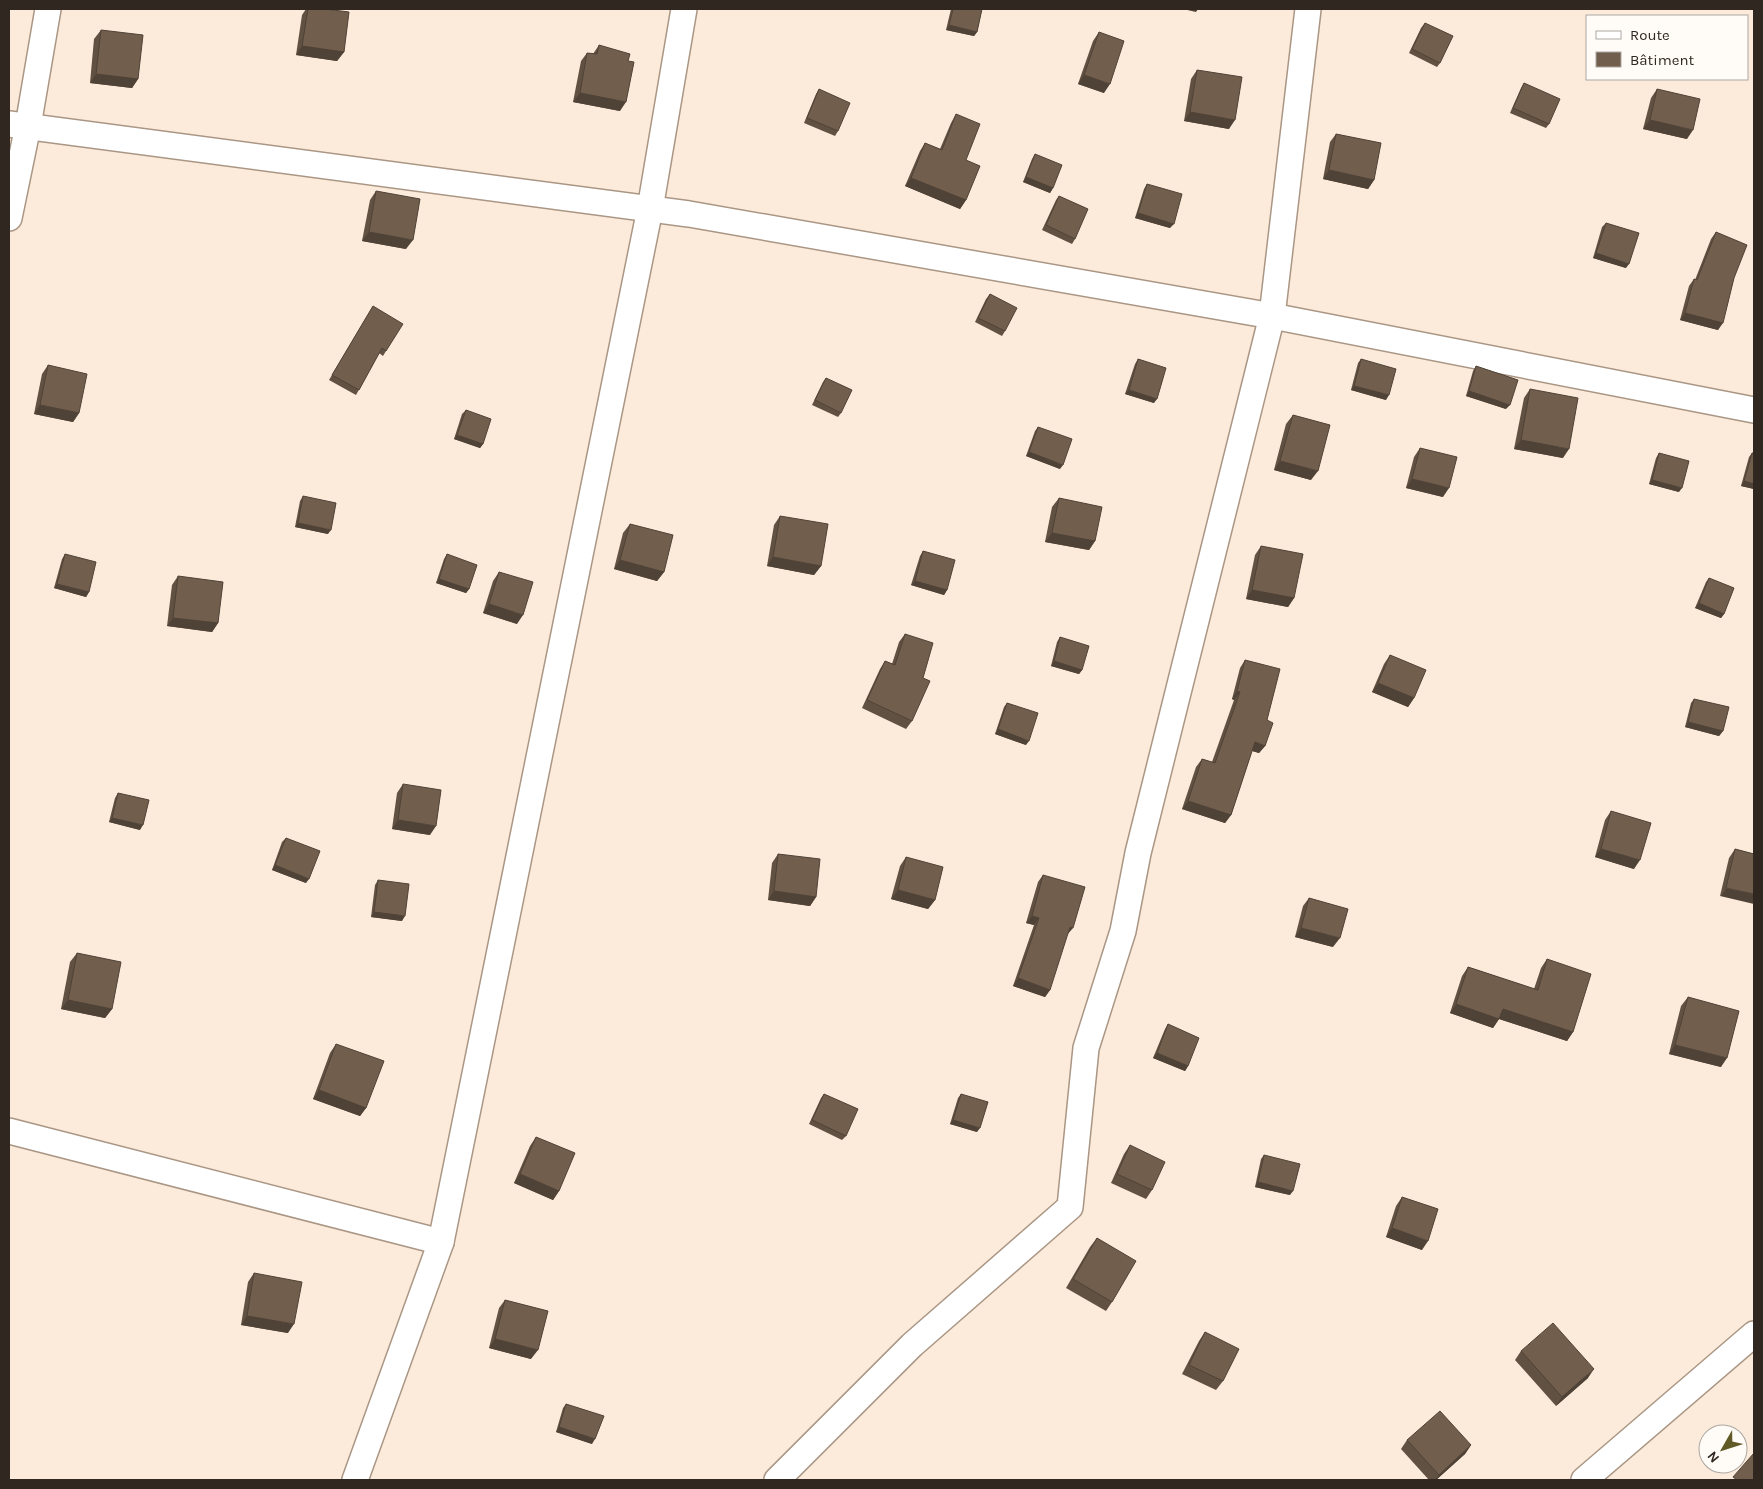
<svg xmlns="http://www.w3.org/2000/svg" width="1763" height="1489" font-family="Karla,sans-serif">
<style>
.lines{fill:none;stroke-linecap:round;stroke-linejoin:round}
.street-casing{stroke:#aa9684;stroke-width:28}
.street{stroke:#fff;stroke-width:25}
.wall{fill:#615142}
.shaded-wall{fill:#4f4236}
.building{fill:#715e4d;stroke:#4f4236}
</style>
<rect width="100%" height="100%" fill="#fcebdb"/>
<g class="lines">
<defs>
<g id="street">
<path d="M9 124 689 214 1272 316 1754 410"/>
<path d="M9 218 28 126 48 9"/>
<path d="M9 1131 441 1242"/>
<path d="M355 1480 441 1242 650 209 684 9"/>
<path d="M777 1480 912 1345 1070 1207 1086 1048 1123 931 1138 853 1272 316 1308 9"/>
<path d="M1584 1480 1754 1334"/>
</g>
</defs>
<!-- street casing -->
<use href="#street" class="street-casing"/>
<!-- street -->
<use href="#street" class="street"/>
</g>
<!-- wall -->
<g class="wall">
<path d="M306 9H325L344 52 337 61 296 55 302 15Z"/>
<path d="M951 9H982L977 32 974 36 946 30Z"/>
<path d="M1425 23 1440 63 1437 67 1409 53 1421 28Z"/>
<path d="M101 30 138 79 132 88 90 83 94 39Z"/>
<path d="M1099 32 1104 93 1078 84 1093 41Z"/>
<path d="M599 45 620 111 573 102 581 61 587 53 593 54Z"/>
<path d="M1197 70 1229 129 1184 121 1191 79Z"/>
<path d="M1524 83 1549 124 1546 128 1510 113 1521 88Z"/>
<path d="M819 89 838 131 835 136 804 123 816 94Z"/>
<path d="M1657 89 1687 139 1643 129 1651 98Z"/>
<path d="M956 114 966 160V200L960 209 905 186 920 151 925 143 940 149 951 123Z"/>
<path d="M1336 134 1374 180 1368 189 1323 179 1330 142Z"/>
<path d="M1035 154 1053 188 1050 193 1023 182 1032 159Z"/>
<path d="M1147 184 1170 228 1135 218 1144 189Z"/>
<path d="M376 191 406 249 362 241 370 200Z"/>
<path d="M1059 196 1075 239 1072 244 1042 230 1056 200Z"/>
<path d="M1606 223 1626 268 1593 258 1602 227Z"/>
<path d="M1716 232 1734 278 1718 330 1680 320 1689 286 1694 279 1695 280 1711 239Z"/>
<path d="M990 294 1005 331 1002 336 975 322 986 299Z"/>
<path d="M373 306 386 351 383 356 379 353 356 395 329 380Z"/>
<path d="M1138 359 1154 403 1125 394 1135 364Z"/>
<path d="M1361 359 1386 400 1351 390 1358 363Z"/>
<path d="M48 365 79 413 73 422 34 414 42 374Z"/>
<path d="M1476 366 1506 409 1466 396 1473 371Z"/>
<path d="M826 378 841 413 838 417 812 405 823 382Z"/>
<path d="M1530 389 1563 458 1514 449 1524 398Z"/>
<path d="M466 410 483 444 480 448 454 439 462 414Z"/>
<path d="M1293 415 1311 480 1274 470 1286 424Z"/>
<path d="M1038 427 1060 469 1026 456 1035 431Z"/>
<path d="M1420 448 1443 497 1406 488 1414 457Z"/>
<path d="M1659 453 1679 492 1649 484 1656 458Z"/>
<path d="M1752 453H1754V489L1741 486 1749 457Z"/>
<path d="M303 496 328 534 295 527 300 501Z"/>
<path d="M1059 498 1095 541 1089 550 1045 542 1052 507Z"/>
<path d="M780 516 821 566 814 575 767 566 774 525Z"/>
<path d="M630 524 664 572 657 581 614 569 623 533Z"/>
<path d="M1261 546 1294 598 1288 607 1246 599 1255 555Z"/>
<path d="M923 551 947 590 944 595 911 585 920 556Z"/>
<path d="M65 554 89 592 86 597 54 588 62 559Z"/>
<path d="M447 554 469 589 466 593 436 583 444 559Z"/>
<path d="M499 572 517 624 483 613 493 581Z"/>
<path d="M178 576 218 623 212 632 167 626 172 585Z"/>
<path d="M1709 578 1724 614 1721 618 1695 608 1706 582Z"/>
<path d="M905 634 923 678 912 721 906 729 862 708 880 669 885 661 892 664 899 642Z"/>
<path d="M1060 637 1082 670 1079 674 1051 666 1057 642Z"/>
<path d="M1390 655 1414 698 1408 707 1372 692 1384 664Z"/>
<path d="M1245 660 1267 720 1265 746 1259 753 1252 751 1231 815 1225 823 1182 809 1196 767 1202 759 1212 762 1234 700 1232 699 1240 668Z"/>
<path d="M1694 699 1723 731 1719 736 1685 727 1691 703Z"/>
<path d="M1007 703 1026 745 995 734 1004 707Z"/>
<path d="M403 784 430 835 392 829 397 793Z"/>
<path d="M118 793 140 830 109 822 115 798Z"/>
<path d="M1611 811 1634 869 1595 857 1605 820Z"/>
<path d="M286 838 306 883 272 870 282 842Z"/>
<path d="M1735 849 1754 854 1720 896 1729 858Z"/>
<path d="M778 854 816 897 810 906 768 900 772 863Z"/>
<path d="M906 857 935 900 928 909 891 899 900 866Z"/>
<path d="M1043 875 1050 990 1045 997 1013 986 1034 925 1026 923 1038 882Z"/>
<path d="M378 880 402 921 371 917 375 885Z"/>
<path d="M1309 898 1333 947 1295 937 1303 906Z"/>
<path d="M77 953 112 1009 105 1018 61 1009 70 962Z"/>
<path d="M1547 959 1573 1032 1567 1041 1499 1019 1493 1028 1450 1013 1462 976 1468 967 1534 989 1541 968Z"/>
<path d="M1688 997 1721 1067 1669 1054 1681 1006Z"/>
<path d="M1168 1024 1188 1066 1185 1071 1153 1058 1165 1029Z"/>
<path d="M336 1044 366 1108 360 1116 313 1099 330 1053Z"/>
<path d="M824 1094 846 1136 842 1140 809 1124 821 1098Z"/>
<path d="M961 1094 977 1132 950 1124 958 1098Z"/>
<path d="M536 1137 559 1191 553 1200 514 1183 530 1146Z"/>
<path d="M1130 1145 1152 1190 1146 1199 1111 1183 1124 1154Z"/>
<path d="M1264 1155 1290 1195 1255 1187 1261 1159Z"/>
<path d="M1402 1197 1422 1250 1386 1237 1396 1206Z"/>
<path d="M1097 1238 1112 1302 1106 1311 1066 1288 1090 1247Z"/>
<path d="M254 1273 288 1333 241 1325 248 1282Z"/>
<path d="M505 1300 531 1359 489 1348 499 1308Z"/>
<path d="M1205 1332 1223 1381 1216 1390 1182 1374 1199 1341Z"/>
<path d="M1521 1351 1588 1378 1556 1406 1515 1360Z"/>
<path d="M566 1404 592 1444 556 1432 563 1408Z"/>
<path d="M1407 1440 1471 1445 1465 1454 1436 1480H1429L1401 1449Z"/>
</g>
<!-- shaded-wall -->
<g class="shaded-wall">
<path d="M1183 9H1198L1196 12Z"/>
<path d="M949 25 977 32 974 36 946 30Z"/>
<path d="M302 46 344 52 337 61 296 55Z"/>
<path d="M96 74 138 79 132 88 90 83Z"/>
<path d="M1084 75 1110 84 1104 93 1078 84Z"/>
<path d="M580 93 626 102 620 111 573 102Z"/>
<path d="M1190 112 1235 120 1229 129 1184 121Z"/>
<path d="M1650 120 1693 130 1687 139 1643 129Z"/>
<path d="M1329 170 1374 180 1368 189 1323 179Z"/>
<path d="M1026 177 1053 188 1050 193 1023 182Z"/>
<path d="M911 178 966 200 960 209 905 186Z"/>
<path d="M1138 213 1174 224 1170 228 1135 218Z"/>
<path d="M369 232 413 240 406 249 362 241Z"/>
<path d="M1596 253 1629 264 1626 268 1593 258Z"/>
<path d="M1685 313 1723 323 1718 330 1680 320Z"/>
<path d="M1354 386 1389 395 1386 400 1351 390Z"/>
<path d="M1129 390 1157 399 1154 403 1125 394Z"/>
<path d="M1469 391 1510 405 1506 409 1466 396Z"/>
<path d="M40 405 79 413 73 422 34 414Z"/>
<path d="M457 435 483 444 480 448 454 439Z"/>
<path d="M1521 440 1569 449 1563 458 1514 449Z"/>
<path d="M1029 452 1063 465 1060 469 1026 456Z"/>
<path d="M1280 461 1318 471 1311 480 1274 470Z"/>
<path d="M1412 479 1449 488 1443 497 1406 488Z"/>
<path d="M1652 480 1682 488 1679 492 1649 484Z"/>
<path d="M1744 481 1754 484V489L1741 486Z"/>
<path d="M298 523 331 530 328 534 295 527Z"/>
<path d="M1052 533 1095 541 1089 550 1045 542Z"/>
<path d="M773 557 821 566 814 575 767 566Z"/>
<path d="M620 560 664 572 657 581 614 569Z"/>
<path d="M439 579 469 589 466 593 436 583Z"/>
<path d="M915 581 947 590 944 595 911 585Z"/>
<path d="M57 584 89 592 86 597 54 588Z"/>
<path d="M1252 590 1294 598 1288 607 1246 599Z"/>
<path d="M1699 603 1724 614 1721 618 1695 608Z"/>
<path d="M489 604 523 615 517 624 483 613Z"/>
<path d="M173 618 218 623 212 632 167 626Z"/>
<path d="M1054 661 1082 670 1079 674 1051 666Z"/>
<path d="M1378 683 1414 698 1408 707 1372 692Z"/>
<path d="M1237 691 1240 692 1234 700 1232 699Z"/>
<path d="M1688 722 1723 731 1719 736 1685 727Z"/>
<path d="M998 729 1029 741 1026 745 995 734Z"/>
<path d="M1255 742 1265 746 1259 753 1249 750Z"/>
<path d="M1188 801 1231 815 1225 823 1182 809Z"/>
<path d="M112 818 143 825 140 830 109 822Z"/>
<path d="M398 820 436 826 430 835 392 829Z"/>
<path d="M1601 849 1640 860 1634 869 1595 857Z"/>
<path d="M275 865 309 879 306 883 272 870Z"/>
<path d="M1726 888 1754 894V904L1720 896Z"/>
<path d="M898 890 935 900 928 909 891 899Z"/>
<path d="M774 891 816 897 810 906 768 900Z"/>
<path d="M374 912 405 916 402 921 371 917Z"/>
<path d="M1032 916 1039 918 1034 925 1026 923Z"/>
<path d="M1070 927 1073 928 1067 935Z"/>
<path d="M1301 928 1340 938 1333 947 1295 937Z"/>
<path d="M1018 978 1050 990 1045 997 1013 986Z"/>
<path d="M68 1000 112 1009 105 1018 61 1009Z"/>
<path d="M1456 1004 1499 1019 1493 1028 1450 1013Z"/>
<path d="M1503 1009 1573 1032 1567 1041 1496 1018Z"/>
<path d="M1675 1045 1727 1058 1721 1067 1669 1054Z"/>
<path d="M1157 1053 1188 1066 1185 1071 1153 1058Z"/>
<path d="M319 1090 366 1108 360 1116 313 1099Z"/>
<path d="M953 1120 980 1128 977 1132 950 1124Z"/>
<path d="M520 1174 559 1191 553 1200 514 1183Z"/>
<path d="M1258 1182 1293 1191 1290 1195 1255 1187Z"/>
<path d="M1392 1228 1428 1241 1422 1250 1386 1237Z"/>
<path d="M247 1316 294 1324 288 1333 241 1325Z"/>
<path d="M495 1339 538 1350 531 1359 489 1348Z"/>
<path d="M1594 1369 1588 1378 1556 1406 1562 1397Z"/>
<path d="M559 1427 595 1439 592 1444 556 1432Z"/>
<path d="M1471 1445 1465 1454 1436 1480H1435L1439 1475Z"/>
</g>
<!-- building -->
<g class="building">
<path d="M308 9H325L349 12 344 52 302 46Z"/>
<path d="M953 9H982L977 32 949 25Z"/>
<path d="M1425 23 1453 36 1440 63 1412 49Z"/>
<path d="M101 30 143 35 138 79 96 74Z"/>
<path d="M1099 32 1124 41 1110 84 1084 75Z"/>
<path d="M599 45 630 54 628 61 634 62 626 102 580 93 587 53 597 54Z"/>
<path d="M1197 70 1242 77 1235 120 1190 112Z"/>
<path d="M1524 83 1560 99 1549 124 1513 108Z"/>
<path d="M819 89 850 103 838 131 807 118Z"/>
<path d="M1657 89 1700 99 1693 130 1650 120Z"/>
<path d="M956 114 980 124 966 160 980 166 966 200 911 178 925 143 942 150Z"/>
<path d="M1336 134 1381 143 1374 180 1329 170Z"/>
<path d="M1035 154 1062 165 1053 188 1026 177Z"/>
<path d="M1147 184 1182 194 1174 224 1138 213Z"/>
<path d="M376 191 420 199 413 240 369 232Z"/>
<path d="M1059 196 1088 209 1075 239 1046 225Z"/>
<path d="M1606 223 1639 233 1629 264 1596 253Z"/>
<path d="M1716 232 1747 245 1734 278 1723 323 1685 313 1694 279 1697 280Z"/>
<path d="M990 294 1017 308 1005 331 978 318Z"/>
<path d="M373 306 403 324 386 351 382 348 359 390 332 375Z"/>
<path d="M1138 359 1166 368 1157 399 1129 390Z"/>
<path d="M1361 359 1396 369 1389 395 1354 386Z"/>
<path d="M48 365 87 374 79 413 40 405Z"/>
<path d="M1476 366 1518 380 1510 405 1469 391Z"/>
<path d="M826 378 852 390 841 413 815 400Z"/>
<path d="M1530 389 1578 398 1569 449 1521 440Z"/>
<path d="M466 410 491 419 483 444 457 435Z"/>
<path d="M1293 415 1330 425 1318 471 1280 461Z"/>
<path d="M1038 427 1072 439 1063 465 1029 452Z"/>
<path d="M1420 448 1457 457 1449 488 1412 479Z"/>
<path d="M1659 453 1689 461 1682 488 1652 480Z"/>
<path d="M1752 453H1754V484L1744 481Z"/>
<path d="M303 496 336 503 331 530 298 523Z"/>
<path d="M1059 498 1102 507 1095 541 1052 533Z"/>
<path d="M780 516 828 524 821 566 773 557Z"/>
<path d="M630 524 673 535 664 572 620 560Z"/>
<path d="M1261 546 1303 554 1294 598 1252 590Z"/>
<path d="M923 551 955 560 947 590 915 581Z"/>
<path d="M65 554 96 562 89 592 57 584Z"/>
<path d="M447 554 477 565 469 589 439 579Z"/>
<path d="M499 572 533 582 523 615 489 604Z"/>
<path d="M178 576 223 582 218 623 173 618Z"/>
<path d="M1709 578 1734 588 1724 614 1699 603Z"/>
<path d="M905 634 933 643 923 678 930 681 912 721 867 700 885 661 895 665Z"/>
<path d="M1060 637 1089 646 1082 670 1054 661Z"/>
<path d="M1390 655 1426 670 1414 698 1378 683Z"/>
<path d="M1245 660 1280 669 1267 720 1273 723 1265 746 1255 742 1231 815 1188 801 1202 759 1215 763 1240 692 1237 691Z"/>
<path d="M1694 699 1729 707 1723 731 1688 722Z"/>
<path d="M1007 703 1038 713 1029 741 998 729Z"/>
<path d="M403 784 441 790 436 826 398 820Z"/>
<path d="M118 793 149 800 143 825 112 818Z"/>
<path d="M1611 811 1651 823 1640 860 1601 849Z"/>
<path d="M286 838 320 851 309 879 275 865Z"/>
<path d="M1735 849 1754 854V894L1726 888Z"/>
<path d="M778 854 820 859 816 897 774 891Z"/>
<path d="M906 857 943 867 935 900 898 890Z"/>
<path d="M1043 875 1085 887 1073 928 1070 927 1050 990 1018 978 1039 918 1032 916Z"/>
<path d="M378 880 409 884 405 916 374 912Z"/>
<path d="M1309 898 1348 909 1340 938 1301 928Z"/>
<path d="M77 953 121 962 112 1009 68 1000Z"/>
<path d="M1547 959 1591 974 1573 1032 1503 1009 1499 1019 1456 1004 1468 967 1538 990Z"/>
<path d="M1688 997 1739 1011 1727 1058 1675 1045Z"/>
<path d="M1168 1024 1199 1038 1188 1066 1157 1053Z"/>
<path d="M336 1044 384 1061 366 1108 319 1090Z"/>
<path d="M824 1094 858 1109 846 1136 812 1120Z"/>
<path d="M961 1094 988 1102 980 1128 953 1120Z"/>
<path d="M536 1137 575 1153 559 1191 520 1174Z"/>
<path d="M1130 1145 1165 1162 1152 1190 1117 1174Z"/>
<path d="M1264 1155 1300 1164 1293 1191 1258 1182Z"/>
<path d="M1402 1197 1438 1209 1428 1241 1392 1228Z"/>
<path d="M1097 1238 1136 1261 1112 1302 1073 1279Z"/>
<path d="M254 1273 302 1282 294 1324 247 1316Z"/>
<path d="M505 1300 548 1311 538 1350 495 1339Z"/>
<path d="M1553 1323 1594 1369 1562 1397 1521 1351Z"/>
<path d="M1205 1332 1239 1349 1223 1381 1189 1365Z"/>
<path d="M566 1404 604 1416 595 1439 559 1427Z"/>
<path d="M1440 1411 1471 1445 1439 1475 1407 1440Z"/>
<path d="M1754 1453V1480H1737L1733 1477Z"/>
</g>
<!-- border -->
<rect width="1763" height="1489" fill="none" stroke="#302820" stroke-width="20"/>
<!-- legend -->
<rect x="1586" y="15" width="162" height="65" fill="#fffbf7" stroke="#aca7a1"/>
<rect x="1596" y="31" width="25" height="8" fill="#ffffff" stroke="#aca7a1"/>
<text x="1630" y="40" font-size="15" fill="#302820">Route</text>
<rect x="1596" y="52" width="25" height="15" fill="#715e4d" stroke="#aca7a1"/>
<text x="1630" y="65" font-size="15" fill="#302820">Bâtiment</text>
<!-- north arrow -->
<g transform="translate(1723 1449) rotate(231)"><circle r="24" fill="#fffbf7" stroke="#aca7a1"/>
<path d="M0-4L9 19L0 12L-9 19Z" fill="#615926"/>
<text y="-8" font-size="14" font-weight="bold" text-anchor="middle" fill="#302820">N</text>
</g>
</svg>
